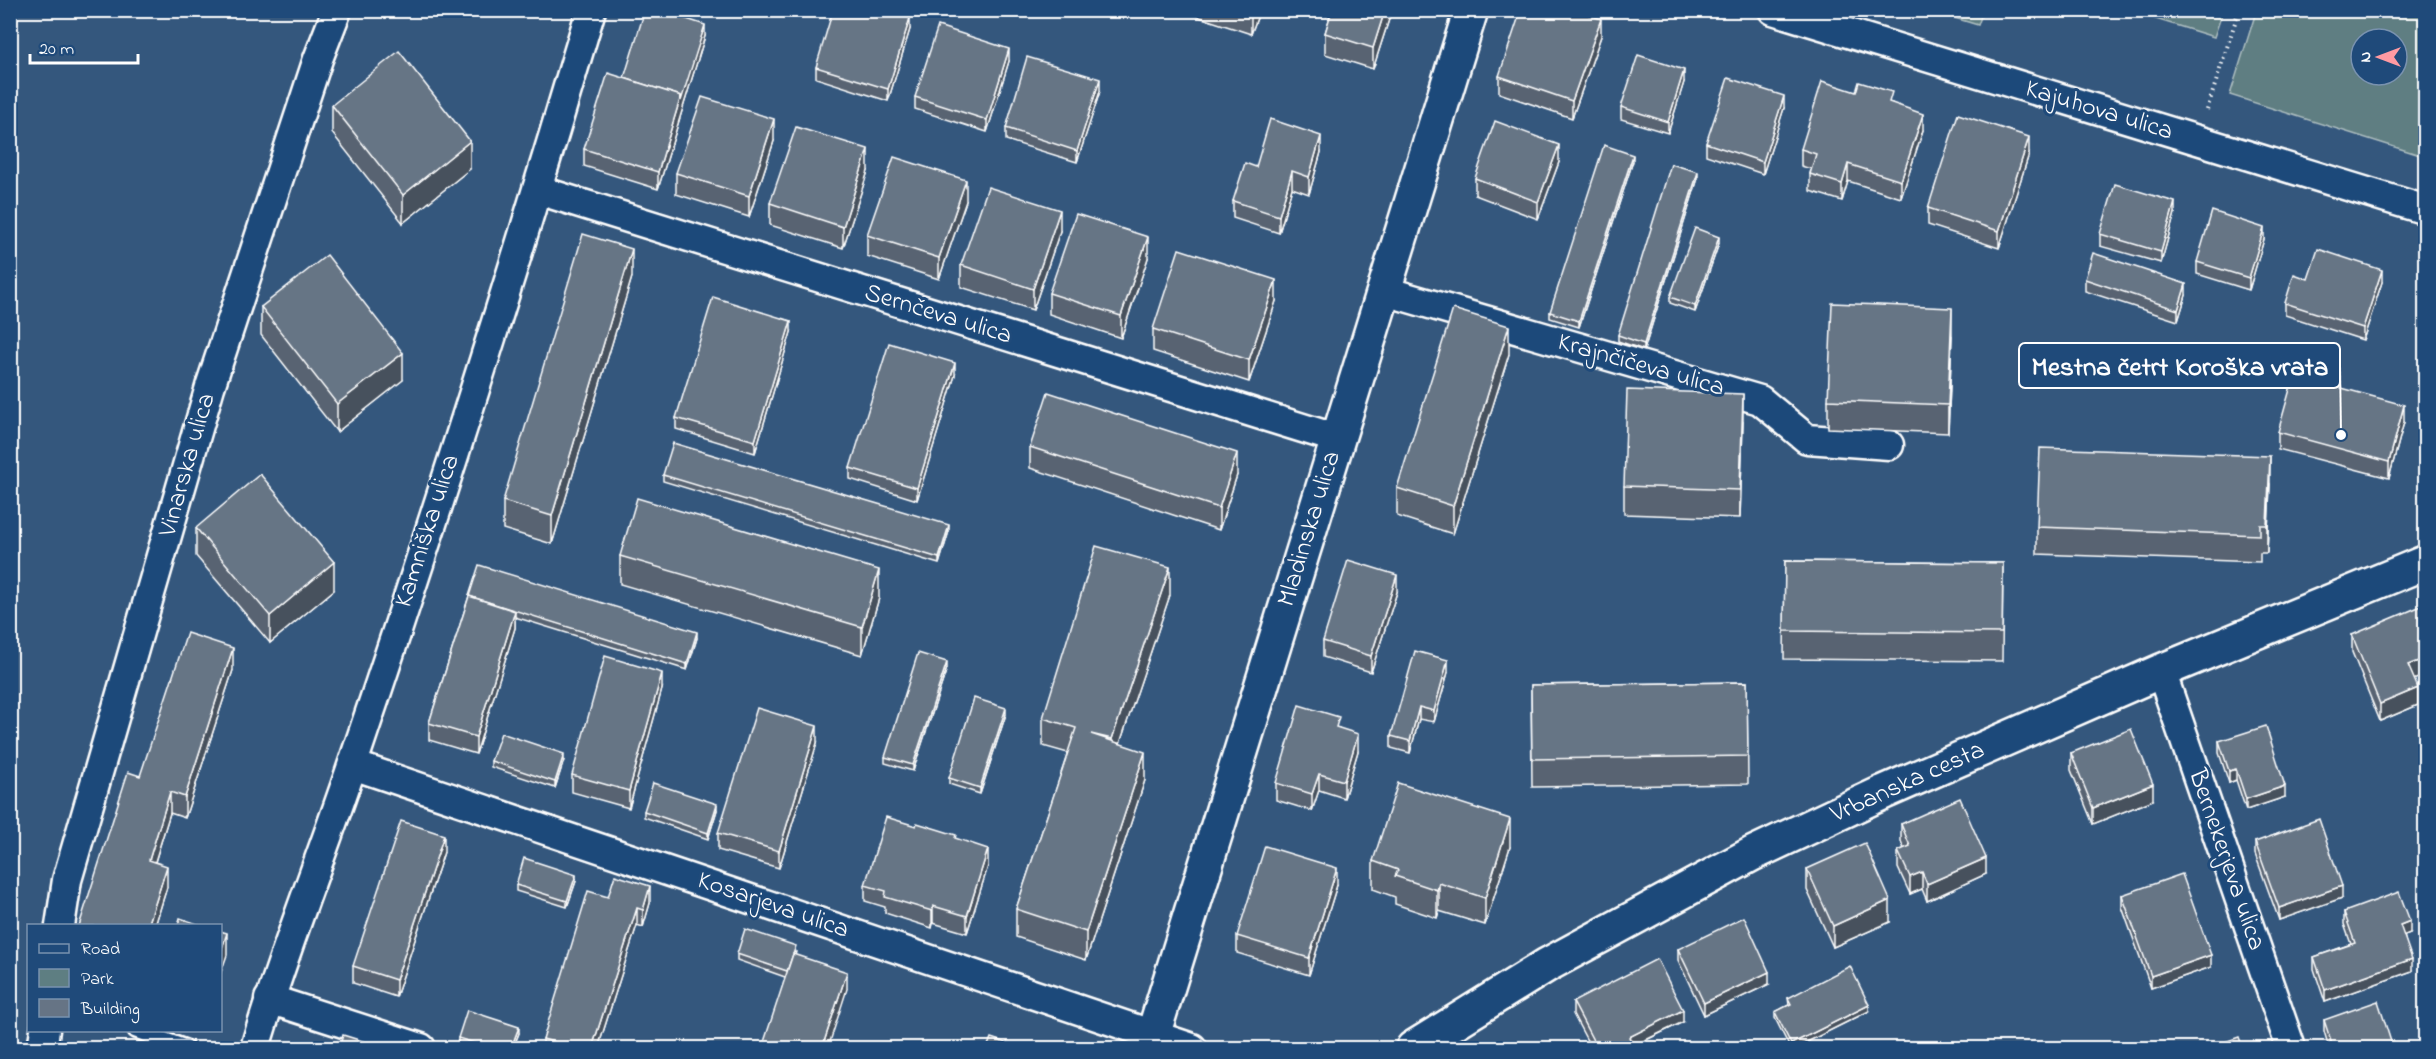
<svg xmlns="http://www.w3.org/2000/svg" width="2436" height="1059" font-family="'Indie Flower',sans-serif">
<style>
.green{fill:#5e7e82;stroke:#aebec0;stroke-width:1.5;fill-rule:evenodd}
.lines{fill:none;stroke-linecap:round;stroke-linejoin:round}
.lane-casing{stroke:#fff;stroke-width:20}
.street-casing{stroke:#fff;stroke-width:33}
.secondary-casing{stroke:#fff;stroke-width:38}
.path{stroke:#fff;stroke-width:4;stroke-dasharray:1.5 4.5;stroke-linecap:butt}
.lane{stroke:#1f4a7a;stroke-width:15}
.street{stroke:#1f4a7a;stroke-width:28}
.secondary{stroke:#1f4a7a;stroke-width:33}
.wall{fill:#586472;stroke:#fff;stroke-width:1.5}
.shaded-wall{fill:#47515d;stroke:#fff;stroke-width:1.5}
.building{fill:#667485;stroke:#fff;stroke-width:1.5}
.labels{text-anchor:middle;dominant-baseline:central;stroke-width:6;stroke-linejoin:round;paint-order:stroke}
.street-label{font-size:26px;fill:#fff;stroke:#1f4a7a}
.leader{fill:none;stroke:#fff;stroke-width:2}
.callout-dot{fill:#fff;stroke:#1f4a7a;stroke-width:2}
.callout{fill:#1f4a7a;stroke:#fff;stroke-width:2}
.callout-label{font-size:27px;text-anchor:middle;font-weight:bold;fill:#fff}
</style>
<rect width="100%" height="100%" fill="#34577d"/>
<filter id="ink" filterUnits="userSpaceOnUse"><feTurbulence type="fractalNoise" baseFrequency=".0167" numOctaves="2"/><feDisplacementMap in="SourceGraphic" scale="12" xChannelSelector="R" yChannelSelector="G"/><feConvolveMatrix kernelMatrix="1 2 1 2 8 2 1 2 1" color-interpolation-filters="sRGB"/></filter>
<g filter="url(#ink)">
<!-- green -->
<g class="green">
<path d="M1932 11H1983L1978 25Z"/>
<path d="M2130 11H2223L2214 37Z"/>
<path d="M2256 12 2425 11 2426 137 2420 155 2230 95ZM2361 39H2397V75H2361Z"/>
</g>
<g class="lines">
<defs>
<path id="lane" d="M136 1030 185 1048"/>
<g id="street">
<path d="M1773 10 2426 210"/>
<path d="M538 190 1338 439"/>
<path d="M1385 291 1760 400 1807 439 1889 445"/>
<path d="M2161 671 2291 1048"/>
<path d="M353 765 1192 1048"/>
<path d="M60 926 67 880 210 387 318 59 337 10"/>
<path d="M269 999 421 1048"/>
<path d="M42 1048 45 1030"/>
<path d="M255 1048C283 952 321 859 353 763 437 514 516 263 591 10"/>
</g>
<g id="secondary">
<path d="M1149 1048 1471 10"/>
<path d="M1413 1048 1547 965 1752 854 1884 792 2161 671 2426 562"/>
</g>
</defs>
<!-- lane casing -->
<use href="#lane" class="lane-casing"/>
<!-- street casing -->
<use href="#street" class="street-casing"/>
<!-- secondary casing -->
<use href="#secondary" class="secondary-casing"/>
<!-- path -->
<path class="path" d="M2207 110 2239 10"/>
<!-- lane -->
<use href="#lane" class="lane"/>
<!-- street -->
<use href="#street" class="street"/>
<!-- secondary -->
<use href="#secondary" class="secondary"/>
</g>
<!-- wall -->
<g class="wall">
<path d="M1199 10H1260L1251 34 1199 17Z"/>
<path d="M1311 10H1392L1373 69 1325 54V33L1330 17Z"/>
<path d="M910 29 888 101 816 78V67Z"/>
<path d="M705 36 658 189 584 166V149L624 78Z"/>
<path d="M1601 36 1572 118 1499 93V76Z"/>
<path d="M1009 61 987 132 915 109V97Z"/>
<path d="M1684 82 1668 133 1621 119V107Z"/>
<path d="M1100 91 1077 162 1006 140V128Z"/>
<path d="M1892 103 1923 130 1901 198 1848 181 1842 201 1810 191V174L1811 169 1801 166V149Z"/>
<path d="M332 105 470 169 403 223 332 133Z"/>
<path d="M1784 108 1763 174 1706 155V143Z"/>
<path d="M774 141 749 217 676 194V173Z"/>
<path d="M1321 152 1309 194 1292 188 1279 233 1233 218V201L1256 167Z"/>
<path d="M2029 154 1999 248 1928 225V208Z"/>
<path d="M1633 161 1579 327 1550 318V312Z"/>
<path d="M1559 162 1538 219 1475 195V178Z"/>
<path d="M868 171 843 248 770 225V203Z"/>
<path d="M1698 178 1644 350 1618 341V335Z"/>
<path d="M966 201 939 279 867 256V235Z"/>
<path d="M2175 213 2161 263 2100 246V234Z"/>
<path d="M1060 231 1033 310 961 287V265Z"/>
<path d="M2264 239 2249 290 2197 274V262Z"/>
<path d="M1719 243 1695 312 1670 303V297Z"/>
<path d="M1148 258 1121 338 1049 314V293Z"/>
<path d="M632 277 552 544 503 529V501Z"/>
<path d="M2085 279 2186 295 2178 321 2085 291Z"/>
<path d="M2308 279 2382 282 2363 340 2285 315V303Z"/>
<path d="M1276 301 1249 382 1153 351V329Z"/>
<path d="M261 307 403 380 337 432 261 335Z"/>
<path d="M791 332 755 453 676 429V418Z"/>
<path d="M1952 336 1948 433 1828 428V400Z"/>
<path d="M1509 354 1453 534 1397 516V488Z"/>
<path d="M955 375 917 500 850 479V468Z"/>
<path d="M1743 422 1740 518 1624 514V486Z"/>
<path d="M2404 422 2389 478 2278 449V432Z"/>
<path d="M1030 447 1237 475 1219 530 1030 468Z"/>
<path d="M663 475 949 531 939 564 663 481Z"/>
<path d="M2270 484 2267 553H2260V562L2037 554V527Z"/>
<path d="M196 528 334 590 270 643 196 556Z"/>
<path d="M620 556 879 598 862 655 620 584Z"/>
<path d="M1785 561 2003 563 2002 661 1784 659Z"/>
<path d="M1397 592 1371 672 1323 657V641Z"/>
<path d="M1170 595 1120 743 1145 780 1086 960 1016 937V909L1068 753 1043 746V718Z"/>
<path d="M469 596 697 638 687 670 515 617V628L476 754 429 740V723Z"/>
<path d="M2352 635 2426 675 2414 679 2418 705 2380 721 2352 652Z"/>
<path d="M947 668 913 771 885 763V757Z"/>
<path d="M233 670 185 818 170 813 155 862 167 887 155 926H79L140 776Z"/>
<path d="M1448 672 1434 722 1419 719 1410 753 1391 748V736Z"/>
<path d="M1747 682 1748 784 1532 787 1531 685Z"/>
<path d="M662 689 629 808 572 792V775Z"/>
<path d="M1006 714 980 794 949 784V778Z"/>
<path d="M1339 728 1358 751 1344 798 1319 790 1312 811 1276 800V783Z"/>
<path d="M2219 741 2285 797 2246 810 2236 780 2229 783 2219 753Z"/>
<path d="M817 743 779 868 718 850V833Z"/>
<path d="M2071 753 2153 800 2093 824 2071 770Z"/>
<path d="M564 760 555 788 491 767V761Z"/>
<path d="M717 810 708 839 644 817V811Z"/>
<path d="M1901 824 1986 874 1927 901 1922 889 1910 894 1898 868V851L1904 849 1901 841Z"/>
<path d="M956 839 988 866 967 933 933 923 932 928 885 913V907L865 901V885Z"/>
<path d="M2255 842 2342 898 2279 920 2255 854Z"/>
<path d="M1510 847 1485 925 1439 911 1437 918 1395 904V897L1373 889V861Z"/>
<path d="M444 852 396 997 353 983V966Z"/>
<path d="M1807 869 1890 922 1833 947 1807 890Z"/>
<path d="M576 881 567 907 516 891V885Z"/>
<path d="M1337 885 1309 975 1237 953V936Z"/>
<path d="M2122 895 2211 967 2151 988 2122 907Z"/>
<path d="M608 897 650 903 643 927 637 925 598 1048H543V1039Z"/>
<path d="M2344 912 2410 933 2404 935 2412 971 2325 1002 2314 969V957L2351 944 2344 924Z"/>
<path d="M1678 949 1769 984 1704 1015 1678 960Z"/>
<path d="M796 952 795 955 847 989 785 977 737 960V954Z"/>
<path d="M1788 998 1869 1011 1795 1048H1790L1775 1018V1012L1789 1005Z"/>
<path d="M1573 1002 1683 1022 1634 1046 1635 1048H1591L1573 1014Z"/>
<path d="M2324 1020 2393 1048H2329L2324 1031Z"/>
<path d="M519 1033 513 1048H472L458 1044V1038Z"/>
</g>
<!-- shaded-wall -->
<g class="shaded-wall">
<path d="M1252 10H1260L1251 34V13Z"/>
<path d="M1385 10H1392L1373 69V48Z"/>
<path d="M910 18V29L888 101V89Z"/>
<path d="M1601 19V36L1572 118V101Z"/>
<path d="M705 25V36L658 189V172L681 96Z"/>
<path d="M1009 49V61L987 132V120Z"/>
<path d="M1684 70V82L1668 133V122Z"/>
<path d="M1100 79V91L1077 162V151Z"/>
<path d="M1784 96V108L1763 174V162Z"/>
<path d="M1923 114V130L1901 198V181Z"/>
<path d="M774 119V141L749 217V196Z"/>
<path d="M1321 136V152L1309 194V177Z"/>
<path d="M2029 137V154L1999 248V231Z"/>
<path d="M470 141V169L403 223V195Z"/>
<path d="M1559 145V162L1538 219V202Z"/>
<path d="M868 149V171L843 248V227Z"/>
<path d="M1633 155V161L1579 327V321Z"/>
<path d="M1848 164V181L1842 201V184Z"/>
<path d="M1292 171V188L1279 233V216Z"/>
<path d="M1698 172V178L1644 350V344Z"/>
<path d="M966 180V201L939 279V258Z"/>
<path d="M2175 202V213L2161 263V252Z"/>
<path d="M1060 210V231L1033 310V289Z"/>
<path d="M2264 228V239L2249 290V278Z"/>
<path d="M1148 237V258L1121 338V316Z"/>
<path d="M1719 237V243L1695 312V306Z"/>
<path d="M632 249V277L552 544V516Z"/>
<path d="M2382 270V282L2363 340V328Z"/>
<path d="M1276 280V301L1249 382V360Z"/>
<path d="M2186 284V295L2178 321V310Z"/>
<path d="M1952 308V336L1948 433V405Z"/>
<path d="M791 321V332L755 453V441Z"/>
<path d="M1509 326V354L1453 534V506Z"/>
<path d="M403 353V380L337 432V404Z"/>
<path d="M955 363V375L917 500V488Z"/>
<path d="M1743 394V422L1740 518V490Z"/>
<path d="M2404 405V422L2389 478V462Z"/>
<path d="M1237 453V475L1219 530V508Z"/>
<path d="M2270 456V484L2267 553V525Z"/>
<path d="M949 525V531L939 564V558Z"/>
<path d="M334 562V590L270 643V616Z"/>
<path d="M1170 567V595L1112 767V739Z"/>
<path d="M879 570V598L862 655V627Z"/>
<path d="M1397 575V592L1371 672V656Z"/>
<path d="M515 611V628L476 754V737Z"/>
<path d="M697 632V638L687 670V664Z"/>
<path d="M233 648V670L185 818V797Z"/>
<path d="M2426 658V675L2408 682V665Z"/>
<path d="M1448 660V672L1434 722V711Z"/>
<path d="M947 662V668L913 771V765Z"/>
<path d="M662 673V689L629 808V791Z"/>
<path d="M2418 688V705L2380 721V704Z"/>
<path d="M1419 707V719L1410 753V741Z"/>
<path d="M1006 708V714L980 794V788Z"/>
<path d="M817 726V743L779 868V851Z"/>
<path d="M1358 734V751L1344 798V781Z"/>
<path d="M1145 752V780L1086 960V932Z"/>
<path d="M564 754V760L555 788V782Z"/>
<path d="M2236 769V780L2229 783V771Z"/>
<path d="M1319 774V790L1312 811V794Z"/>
<path d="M2153 784V800L2093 824V808Z"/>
<path d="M2285 786V797L2246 810V799Z"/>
<path d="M170 792V813L149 881V860Z"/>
<path d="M717 804V810L708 839V833Z"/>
<path d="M1510 819V847L1485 925V898Z"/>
<path d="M444 835V852L396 997V980Z"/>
<path d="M988 849V866L967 933V916Z"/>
<path d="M1986 858V874L1927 901V884Z"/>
<path d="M167 866V887L155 926H148Z"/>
<path d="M1337 868V885L1309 975V958Z"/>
<path d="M1922 872V889L1910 894V877Z"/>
<path d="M576 875V881L567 907V901Z"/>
<path d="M1439 883V911L1437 918V890Z"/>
<path d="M650 886V903L643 927V910Z"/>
<path d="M2342 886V898L2279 920V908Z"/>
<path d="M1890 900V922L1833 947V926Z"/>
<path d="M933 906V923L932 928V911Z"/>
<path d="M637 908V925L598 1048H592Z"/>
<path d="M2410 921V933L2400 937V925Z"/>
<path d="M227 933V955L220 975V954Z"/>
<path d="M2211 955V967L2151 988V976Z"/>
<path d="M2412 959V971L2325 1002V990Z"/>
<path d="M847 972V989L828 1048H822Z"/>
<path d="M1769 972V984L1704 1015V1003Z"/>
<path d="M1869 1005V1011L1795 1048H1791V1044Z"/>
<path d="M1683 1010V1022L1629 1048V1037Z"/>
<path d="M519 1027V1033L513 1048H511Z"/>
</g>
<!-- building -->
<g class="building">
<path d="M645 10H659L705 25 681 101V96L624 78Z"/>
<path d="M833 10H887L910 18 888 89 816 67Z"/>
<path d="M1244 10H1252L1251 13Z"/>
<path d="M1332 10H1385L1373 48 1325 33Z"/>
<path d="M1521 10H1577L1601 19 1572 101 1499 76Z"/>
<path d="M938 26 1009 49 987 120 915 97Z"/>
<path d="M399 51 470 141 403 195 332 105Z"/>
<path d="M1638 55 1684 70 1668 122 1621 107Z"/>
<path d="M1027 57 1100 79 1077 151 1006 128Z"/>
<path d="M608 73 681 96 658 172 584 149Z"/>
<path d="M1728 78 1784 96 1763 162 1706 143Z"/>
<path d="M1822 81 1856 92 1859 82 1892 92 1889 102 1923 114 1901 181 1848 164 1842 184 1810 174 1816 154 1801 149Z"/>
<path d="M702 97 774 119 749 196 676 173Z"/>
<path d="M1958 114 2029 137 1999 231 1928 208Z"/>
<path d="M1270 119 1321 136 1309 177 1292 171 1279 216 1233 201 1245 163 1256 167Z"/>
<path d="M1495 121 1559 145 1538 202 1475 178Z"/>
<path d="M796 127 868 149 843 227 770 203Z"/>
<path d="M1604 145 1633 155 1579 321 1550 312Z"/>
<path d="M894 157 966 180 939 258 867 235Z"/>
<path d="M1671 164 1698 172 1644 344 1618 335Z"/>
<path d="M2115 184 2175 202 2161 252 2100 234Z"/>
<path d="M988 187 1060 210 1033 289 961 265Z"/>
<path d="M2212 211 2264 228 2249 278 2197 262Z"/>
<path d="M1076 214 1148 237 1121 316 1049 293Z"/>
<path d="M1695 228 1719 237 1695 306 1670 297Z"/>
<path d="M583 234 632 249 552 516 503 501Z"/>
<path d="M1179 249 1276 280 1249 360 1153 329Z"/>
<path d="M2318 249 2382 270 2363 328 2285 303 2294 274 2308 279Z"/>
<path d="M2093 253 2186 284 2178 310 2085 279Z"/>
<path d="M327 255 403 353 337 404 261 307Z"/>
<path d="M713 297 791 321 755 441 676 418Z"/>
<path d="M1832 303 1952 308 1948 405 1828 400Z"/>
<path d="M1453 309 1509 326 1453 506 1397 488Z"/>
<path d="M889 343 955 363 917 488 850 468Z"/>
<path d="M2294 375 2404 405 2389 462 2278 432Z"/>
<path d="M1627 390 1743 394 1740 490 1624 486Z"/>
<path d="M1048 392 1237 453 1219 508 1030 447Z"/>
<path d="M673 443 949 525 939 558 663 475Z"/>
<path d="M2040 448 2270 456 2267 525H2260V535L2037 527Z"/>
<path d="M260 474 334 562 270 616 196 528Z"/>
<path d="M637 498 879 570 862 627 620 556Z"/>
<path d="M1096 546 1170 567 1112 739 1091 734 1145 752 1086 932 1016 909 1076 728 1043 718Z"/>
<path d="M1348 560 1397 575 1371 656 1323 641Z"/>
<path d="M1785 561 2003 563 2002 633 1784 631Z"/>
<path d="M479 565 697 632 687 664 469 596Z"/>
<path d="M469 596 515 611 476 737 429 723Z"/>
<path d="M2426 604V658L2408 665 2418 688 2380 704 2352 635Z"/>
<path d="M187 633 233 648 185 797 170 792 149 860 167 866 148 926H79L128 772 140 776Z"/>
<path d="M1415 651 1448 660 1434 711 1419 707 1410 741 1391 736Z"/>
<path d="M918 653 947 662 913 765 885 757Z"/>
<path d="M605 656 662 673 629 791 572 775Z"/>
<path d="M1747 682 1748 756 1532 759 1531 685Z"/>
<path d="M974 698 1006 708 980 788 949 778Z"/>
<path d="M1299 705 1339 717 1336 727 1358 734 1344 781 1319 774 1312 794 1276 783Z"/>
<path d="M757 708 817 726 779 851 718 833Z"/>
<path d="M2266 726 2285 786 2246 799 2236 769 2229 771 2219 741Z"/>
<path d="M2131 729 2153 784 2093 808 2071 753Z"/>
<path d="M501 733 564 754 555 782 491 761Z"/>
<path d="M653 783 717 804 708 833 644 811Z"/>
<path d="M1398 783 1510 819 1485 898 1439 883 1437 890 1395 876 1398 870 1373 861Z"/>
<path d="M1960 798 1986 858 1927 884 1922 872 1910 877 1898 851 1910 846 1901 824Z"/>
<path d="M886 817 916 826 917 823 956 835 955 838 988 849 967 916 933 906 932 911 885 897 886 891 865 885Z"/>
<path d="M2319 819 2342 886 2279 908 2255 842Z"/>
<path d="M401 821 444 835 396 980 353 966Z"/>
<path d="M1865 843 1890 900 1833 926 1807 869Z"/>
<path d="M1265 846 1337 868 1309 958 1237 936Z"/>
<path d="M524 858 576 875 567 901 516 885Z"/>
<path d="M2182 874 2211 955 2151 976 2122 895Z"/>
<path d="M615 875 650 886 643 910 637 908 592 1048H574L543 1039 588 891 608 897Z"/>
<path d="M2399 892 2410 921 2400 925 2412 959 2325 990 2314 957 2355 943 2344 912Z"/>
<path d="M1744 917 1769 972 1704 1003 1678 949Z"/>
<path d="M180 918 203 926H178Z"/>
<path d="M745 929 796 946 787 971 737 954Z"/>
<path d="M220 931 227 933 220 954Z"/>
<path d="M793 954 847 972 822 1048H762Z"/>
<path d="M1657 959 1683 1010 1629 1037 1635 1048H1597L1573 1002Z"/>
<path d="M1850 966 1869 1005 1791 1044 1775 1012 1791 1004 1788 998Z"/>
<path d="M2378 1001 2393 1048H2333L2324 1020Z"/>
<path d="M467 1010 519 1027 511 1048H490L458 1038Z"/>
<path d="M343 1035 375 1045 373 1048H339Z"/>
<path d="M2239 1037 2243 1048H2208Z"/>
<path d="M991 1038 1021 1048H987Z"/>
<path d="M62 1040 88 1048H59Z"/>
</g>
</g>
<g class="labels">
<!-- street labels -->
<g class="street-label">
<text transform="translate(2099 111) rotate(17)">Kajuhova ulica</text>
<text transform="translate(938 315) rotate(17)">Sernčeva ulica</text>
<text transform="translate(1641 366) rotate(16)">Krajnčičeva ulica</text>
<text transform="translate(188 465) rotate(-74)">Vinarska ulica</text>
<text transform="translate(1310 529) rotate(-73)">Mladinska ulica</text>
<text transform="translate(428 531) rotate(-72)">Kamniška ulica</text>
<text transform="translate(1908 783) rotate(-24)">Vrbanska cesta</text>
<text transform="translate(2226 860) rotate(71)">Bernekerjeva ulica</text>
<text transform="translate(773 906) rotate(19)">Kosarjeva ulica</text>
</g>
</g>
<!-- callouts -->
<path class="leader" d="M2341 435L2340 365"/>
<circle class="callout-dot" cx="2341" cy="435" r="6"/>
<rect class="callout" x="2019" y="343" width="321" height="45" rx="6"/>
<g class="callout-label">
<text x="2180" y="375">Mestna četrt Koroška vrata</text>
</g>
<!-- margin -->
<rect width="2436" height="1059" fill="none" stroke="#1f4a7a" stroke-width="36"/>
<rect x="18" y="18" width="2400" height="1023" fill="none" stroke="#fff" stroke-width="2" filter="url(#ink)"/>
<!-- legend -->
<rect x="27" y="924" width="195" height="108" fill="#1f4a7a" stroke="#7992af" stroke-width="1.5"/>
<rect x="39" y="944" width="30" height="9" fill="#1f4a7a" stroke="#7992af" stroke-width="1.5"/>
<text x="81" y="954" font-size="18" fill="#ffffff">Road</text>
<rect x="39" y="969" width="30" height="18" fill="#5e7e82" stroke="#7992af" stroke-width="1.5"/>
<text x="81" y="984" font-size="18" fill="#ffffff">Park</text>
<rect x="39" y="999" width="30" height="18" fill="#667485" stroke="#7992af" stroke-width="1.5"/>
<text x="81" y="1014" font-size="18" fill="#ffffff">Building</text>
<!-- north arrow -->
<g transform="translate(2379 57) rotate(270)"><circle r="28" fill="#1f4a7a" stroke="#7992af" stroke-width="1.5"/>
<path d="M0-4.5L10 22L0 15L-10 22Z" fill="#ff9aa2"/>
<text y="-9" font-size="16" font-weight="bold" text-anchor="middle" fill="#ffffff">N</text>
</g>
<!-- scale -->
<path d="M30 54v9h108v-9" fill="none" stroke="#ffffff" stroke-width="3"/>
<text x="39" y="54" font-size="18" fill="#ffffff" stroke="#1f4a7a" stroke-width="4.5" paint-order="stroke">20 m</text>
</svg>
